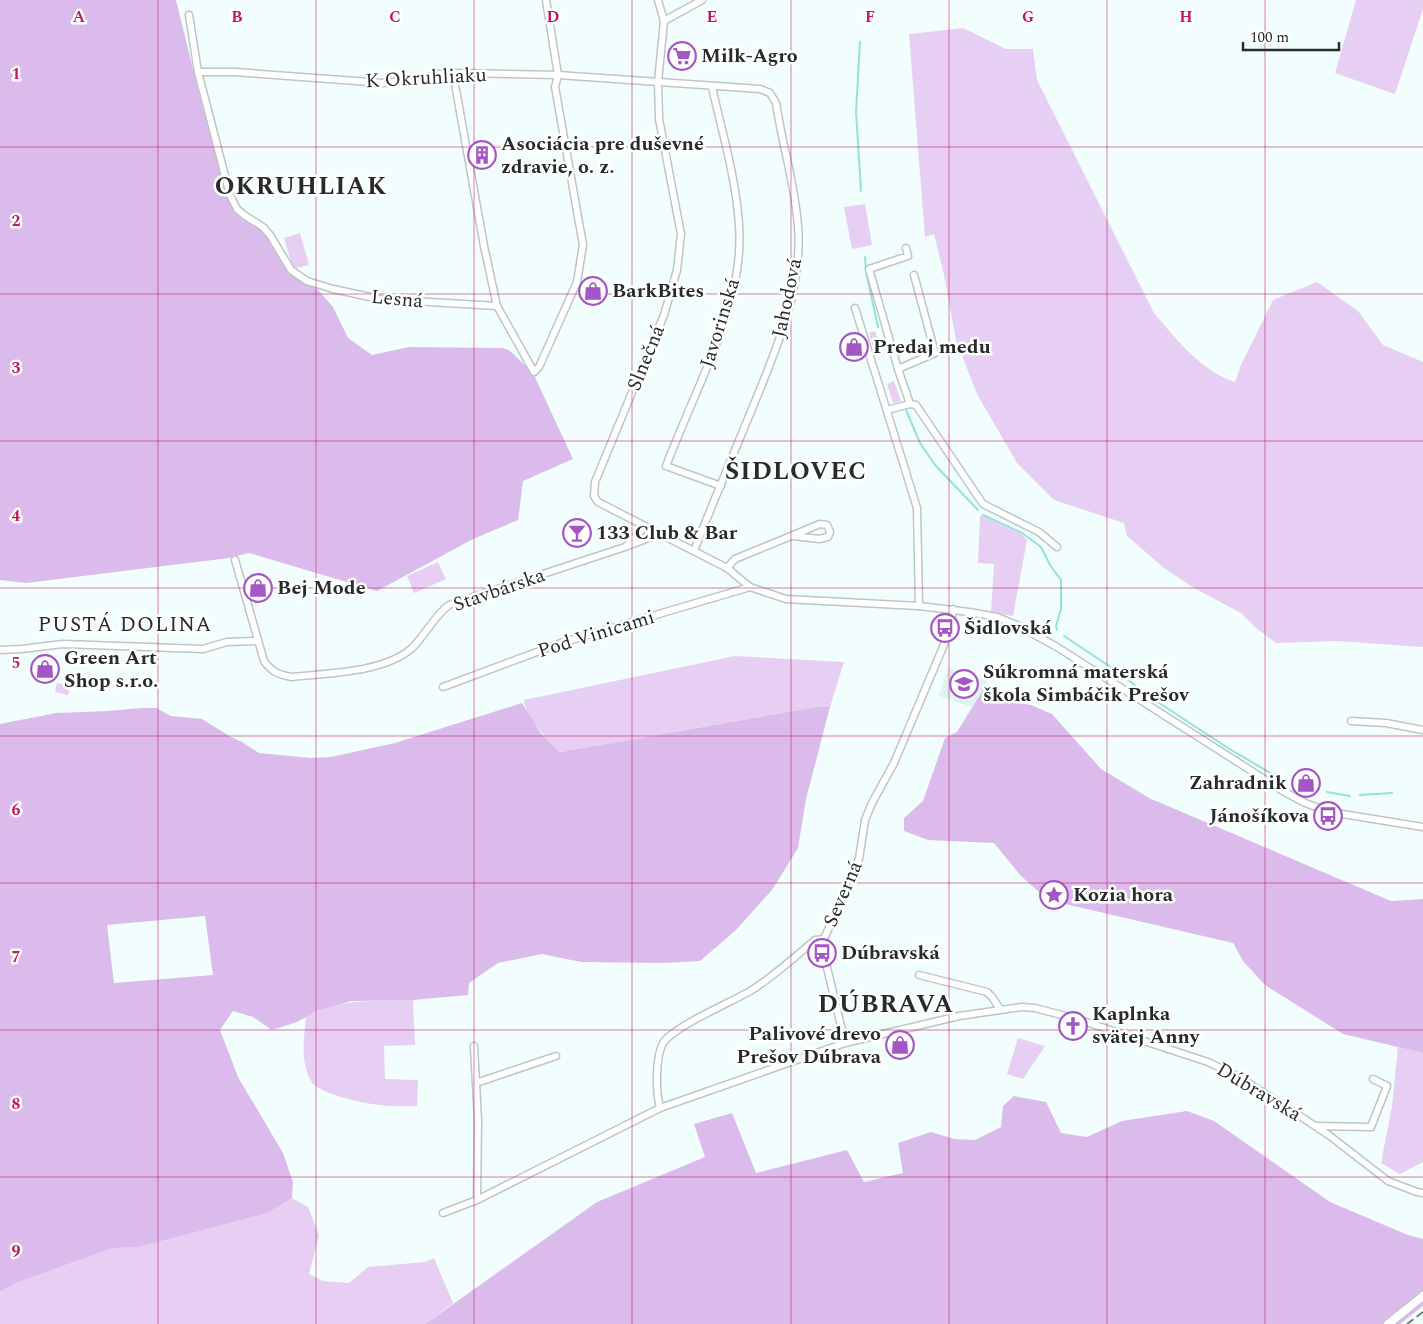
<svg xmlns="http://www.w3.org/2000/svg" width="1423" height="1324" font-family="Spectral,serif">
<style>
.built{fill:#def4f1}
.green{fill:#e7cef3}
.forest{fill:#dbbbeb;fill-rule:evenodd}
.lines{fill:none;stroke-linecap:round;stroke-linejoin:round}
.stream{stroke:#95e1da;stroke-width:2}
.minor-casing{stroke:#bbc7c6;stroke-width:9}
.major-casing{stroke:#bbc7c6;stroke-width:10}
.minor{stroke:#fff;stroke-width:6}
.major{stroke:#fff;stroke-width:8}
.rail{stroke:#777f7e;stroke-width:2;stroke-dasharray:8 4;stroke-linecap:butt}
.grid{fill:none;stroke:#c2185b;stroke-width:1;stroke-opacity:0.55}
.labels{text-anchor:middle;dominant-baseline:central;stroke-width:5;stroke-linejoin:round;paint-order:stroke}
.poi-label{font-size:20px;font-weight:bold;fill:#272c2b;stroke:#fff;text-anchor:start}
.street-label{font-size:20px;fill:#272c2b;stroke:#fff}
.neighbourhood-label{font-size:21px;letter-spacing:1px;fill:#272c2b;stroke:#fff}
.district-label{font-size:25px;font-weight:bold;letter-spacing:1px;fill:#272c2b;stroke:#fff}
.grid-label{font-size:16px;text-anchor:middle;font-weight:bold;fill:#c2185b;stroke:#fff;stroke-width:5;stroke-linejoin:round;paint-order:stroke}
</style>
<rect width="100%" height="100%" fill="#f2fefd"/>
<!-- built -->
<path class="built" d="M948 668 986 680 984 688 972 707 939 696Z"/>
<!-- green -->
<g class="green">
<path d="M1356 0H1423V9L1395 94 1335 73Z"/>
<path d="M963 28 1006 49H1033L1037 80 1154 313C1177 340 1201 371 1235 382L1241 365 1273 300 1317 282 1358 311 1383 345 1423 362V647L1337 641 1276 643 1256 628 1241 613 1194 588 1164 568 1127 536 1124 523 1054 500 1017 463 977 394 959 348 956 340 944 275 934 234 925 237 909 34Z"/>
<path d="M865 204 872 245 852 249 844 207Z"/>
<path d="M300 233 309 265 293 269 284 238Z"/>
<path d="M875 331 881 348 874 350 869 333Z"/>
<path d="M894 381 901 401 893 403 887 384Z"/>
<path d="M980 515 1021 534 1027 540 1013 616 991 613 994 564 978 563Z"/>
<path d="M438 562 446 579 414 593 407 576Z"/>
<path d="M735 656 844 662 830 707H816L560 752C548 739 525 718 524 700Z"/>
<path d="M57 683 70 686 68 695 55 692Z"/>
<path d="M413 1000 415 1045 384 1046 385 1079 418 1080 417 1106C405 1106 391 1107 379 1105 363 1103 318 1094 311 1081 300 1062 304 1038 306 1017 339 998 377 1001 413 1000Z"/>
<path d="M1018 1038 1045 1046 1023 1079 1007 1074Z"/>
<path d="M1398 1047 1423 1053V1162L1400 1174 1381 1163 1392 1106Z"/>
<path d="M292 1198 308 1207 319 1235 309 1274 323 1281 349 1283 368 1267 425 1262 434 1258 453 1303 425 1324H0V1292L16 1283 113 1248 139 1247 268 1213Z"/>
</g>
<!-- forest -->
<g class="forest">
<path d="M0 0H176L201 101 230 203 239 213 269 235 290 271 311 282 333 307 348 338 372 355 409 347 502 348 509 350 533 373 573 459 523 481 518 520 473 539 377 591 249 553 229 558 26 583 0 580Z"/>
<path d="M984 688 1008 701 1031 705 1052 714 1101 769 1149 798 1391 901 1423 899V1053L1343 1034 1265 985 1243 961 1233 943 1048 900 1021 876 994 843 928 840 904 831V818L923 801 945 738 957 732Z"/>
<path d="M522 703 540 732 560 752 816 707H830L806 799 798 848 772 890 735 931 700 961 663 963 581 962 542 954 498 963 469 983 468 995 413 1000 351 1001 317 1011 297 1022 272 1030 253 1017 233 1011 220 1030 238 1077 283 1153 293 1182 292 1198 268 1213 139 1247 113 1248 16 1283 0 1292V724L56 713 108 711 141 708H156L171 716 202 719 231 737 242 742 259 753 311 758 331 757 395 743ZM205 916 213 975 114 983 107 925Z"/>
<path d="M1014 1096 1046 1102 1061 1133 1087 1137 1122 1121 1187 1111 1214 1121 1330 1202 1408 1235 1423 1239V1306L1400 1324H425L597 1202 705 1157 694 1124 732 1113 756 1173 847 1150 864 1182 903 1173 898 1143 931 1132 954 1139 975 1140 1001 1127 1003 1106Z"/>
</g>
<g class="lines">
<!-- stream -->
<g class="stream">
<path d="M860 42 856 112 861 191"/>
<path d="M865 257 866 272 878 327"/>
<path d="M906 410 920 443 935 465 978 510"/>
<path d="M983 515 1022 533 1041 547 1050 565 1061 580V609L1056 626 1057 630"/>
<path d="M1064 636 1118 672 1150 697 1228 748 1272 774 1278 776"/>
<path d="M1327 792 1350 796"/>
<path d="M1360 795 1392 793"/>
</g>
<defs>
<g id="minor">
<path d="M658 0 664 21 658 82 659 119 681 234 677 270 664 315 595 482 594 496 598 502 727 568 750 587 786 599 919 606 969 612 997 617 1019 626 1057 647 1283 791 1305 803 1330 812 1423 827"/>
<path d="M189 15 198 72H235L383 83 416 80 437 74 453 73 558 75 760 89 770 93 776 103C782 144 795 184 798 226 803 287 777 348 754 404 734 453 713 502 694 551"/>
<path d="M664 21 702 0"/>
<path d="M198 72 230 195 237 209 244 215 263 227 270 235 291 270 307 281 333 289 379 299 497 306 484 246 453 73"/>
<path d="M712 87C722 132 736 178 739 225 743 280 722 332 701 382 689 410 677 438 666 466L721 486"/>
<path d="M906 248 908 256 869 269 898 369 910 404"/>
<path d="M497 306 534 372 539 367 577 282 583 245 555 87 558 75 546 0"/>
<path d="M855 308 917 508 919 606"/>
<path d="M898 369 935 353 914 275"/>
<path d="M887 410 910 404 916 405 983 504 1039 532 1057 547"/>
<path d="M627 545 645 527"/>
<path d="M235 560 264 661C272 672 279 675 292 677 328 673 382 673 411 649 425 636 433 617 449 605L625 547 659 534"/>
<path d="M727 568 735 559 820 524 827 525 830 532 828 537 819 539 793 536"/>
<path d="M0 650 22 649 63 644 203 649 227 642 258 641"/>
<path d="M443 687 561 643 750 587"/>
<path d="M1351 721 1386 723 1423 730"/>
<path d="M919 975 987 992 992 997 1000 1009"/>
<path d="M845 1043 825 959 824 939 859 859 865 820 872 803 894 763 943 647 950 628 953 609"/>
<path d="M474 1046 478 1121 477 1200"/>
<path d="M476 1083 556 1056"/>
<path d="M660 1108C656 1092 655 1058 663 1043 674 1026 732 1002 752 990 774 976 795 957 815 940L824 939"/>
<path d="M1315 1126 1371 1127 1387 1086 1373 1079"/>
<path d="M443 1213 477 1200 660 1108 845 1043 959 1016 1022 1007 1035 1008 1077 1019 1208 1062 1239 1077 1294 1112 1330 1136 1388 1181 1417 1192 1423 1193"/>
</g>
<path id="major" d="M1388 1324 1423 1296"/>
</defs>
<!-- minor casing -->
<use href="#minor" class="minor-casing"/>
<!-- major casing -->
<use href="#major" class="major-casing"/>
<!-- minor -->
<use href="#minor" class="minor"/>
<!-- major -->
<use href="#major" class="major"/>
<!-- rail -->
<path class="rail" d="M1407 1324 1423 1312"/>
</g>
<!-- grid -->
<path class="grid" d="M158 0V1324M316 0V1324M474 0V1324M632 0V1324M791 0V1324M949 0V1324M1107 0V1324M1265 0V1324M0 147H1423M0 294H1423M0 441H1423M0 588H1423M0 736H1423M0 883H1423M0 1030H1423M0 1177H1423"/>
<!-- icons -->
<defs>
<symbol id="supermarket-ring" viewBox="-11 -11 22 22"><circle r="9.5" fill="#fff" stroke="#a455c6" stroke-width="1.5"/><path d="M-6-5.5h2.5l.6 2H6L4.5 2H-2.5L-4.4-4H-6ZM-1.5 3.2a1.3 1.3 0 1 0 .1 0ZM3 3.2a1.3 1.3 0 1 0 .1 0Z" fill="#a455c6"/></symbol>
<symbol id="building-ring" viewBox="-11 -11 22 22"><circle r="9.5" fill="#fff" stroke="#a455c6" stroke-width="1.5"/><path d="M-4-6H4V6H1V3H-1V6H-4ZM-2.5-4.3h1.7v1.8h-1.7ZM.8-4.3h1.7v1.8H.8ZM-2.5-1h1.7V.8h-1.7ZM.8-1h1.7V.8H.8Z" fill="#a455c6"/></symbol>
<symbol id="shop-ring" viewBox="-11 -11 22 22"><circle r="9.5" fill="#fff" stroke="#a455c6" stroke-width="1.5"/><path d="M-5-2.5h2.3a2.7 3.5 0 0 1 5.4 0H5L5.5 6h-11ZM-1.5-2.5h3a1.5 2.3 0 0 0-3 0Z" fill="#a455c6"/></symbol>
<symbol id="bar-ring" viewBox="-11 -11 22 22"><circle r="9.5" fill="#fff" stroke="#a455c6" stroke-width="1.5"/><path d="M-6-5H6L.8 .8V4.5H3.5V6h-7V4.5H-.8V.8Z" fill="#a455c6"/></symbol>
<symbol id="bus-ring" viewBox="-11 -11 22 22"><circle r="9.5" fill="#fff" stroke="#a455c6" stroke-width="1.5"/><path d="M-5-6H5V4H4V6H2V4H-2V6H-4V4H-5ZM-3.5-4V0h7V-4ZM-3.5 1.2v1.5H-2V1.2ZM2 1.2v1.5H3.5V1.2Z" fill="#a455c6"/></symbol>
<symbol id="school-ring" viewBox="-11 -11 22 22"><circle r="9.5" fill="#fff" stroke="#a455c6" stroke-width="1.5"/><path d="M0-5L7-2L0 1L-7-2ZM-4 1L0 2.5L4 1V4Q0 6-4 4Z" fill="#a455c6"/></symbol>
<symbol id="sight-ring" viewBox="-11 -11 22 22"><circle r="9.5" fill="#fff" stroke="#a455c6" stroke-width="1.5"/><path d="M0-6L1.8-2.2L6-1.7L2.9 1.2L3.7 5.4L0 3.3L-3.7 5.4L-2.9 1.2L-6-1.7L-1.8-2.2Z" fill="#a455c6"/></symbol>
<symbol id="church-ring" viewBox="-11 -11 22 22"><circle r="9.5" fill="#fff" stroke="#a455c6" stroke-width="1.5"/><path d="M-1.2-6h2.4v3.5h3.3v2.4h-3.3V6h-2.4V-.1h-3.3v-2.4h3.3Z" fill="#a455c6"/></symbol>
</defs>
<g fill-rule="evenodd">
<use href="#supermarket-ring" x="666" y="40" width="32" height="32"/>
<use href="#building-ring" x="466" y="139" width="32" height="32"/>
<use href="#shop-ring" x="577" y="275" width="32" height="32"/>
<use href="#shop-ring" x="838" y="331" width="32" height="32"/>
<use href="#bar-ring" x="561" y="517" width="32" height="32"/>
<use href="#shop-ring" x="242" y="572" width="32" height="32"/>
<use href="#bus-ring" x="929" y="612" width="32" height="32"/>
<use href="#shop-ring" x="29" y="653" width="32" height="32"/>
<use href="#school-ring" x="948" y="668" width="32" height="32"/>
<use href="#shop-ring" x="1290" y="767" width="32" height="32"/>
<use href="#bus-ring" x="1312" y="800" width="32" height="32"/>
<use href="#sight-ring" x="1038" y="879" width="32" height="32"/>
<use href="#bus-ring" x="806" y="937" width="32" height="32"/>
<use href="#church-ring" x="1057" y="1010" width="32" height="32"/>
<use href="#shop-ring" x="884" y="1029" width="32" height="32"/>
</g>
<g class="labels">
<!-- poi labels -->
<g class="poi-label">
<text x="701" y="56">Milk-Agro</text>
<text x="501" y="144">Asociácia pre duševné<tspan x="501" dy="23">zdravie, o. z.</tspan></text>
<text x="612" y="291">BarkBites</text>
<text x="873" y="347">Predaj medu</text>
<text x="596" y="533">133 Club &amp; Bar</text>
<text x="277" y="588">Bej Mode</text>
<text x="964" y="628">Šidlovská</text>
<text x="64" y="658">Green Art<tspan x="64" dy="23">Shop s.r.o.</tspan></text>
<text x="983" y="672">Súkromná materská<tspan x="983" dy="23">škola Simbáčik Prešov</tspan></text>
<text x="1287" y="783" text-anchor="end">Zahradnik</text>
<text x="1309" y="816" text-anchor="end">Jánošíkova</text>
<text x="1073" y="895">Kozia hora</text>
<text x="841" y="953">Dúbravská</text>
<text x="1092" y="1014">Kaplnka<tspan x="1092" dy="23">svätej Anny</tspan></text>
<text x="881" y="1034" text-anchor="end">Palivové drevo<tspan x="881" dy="23">Prešov Dúbrava</tspan></text>
</g>
<!-- street labels -->
<g class="street-label">
<text transform="translate(426 78) rotate(-3)">K Okruhliaku</text>
<text transform="translate(787 298) rotate(-78)">Jahodová</text>
<text transform="translate(397 299) rotate(5)">Lesná</text>
<text transform="translate(720 323) rotate(-73)">Javorinská</text>
<text transform="translate(646 358) rotate(-68)">Slnečná</text>
<text transform="translate(499 590) rotate(-19)">Stavbárska</text>
<text transform="translate(596 634) rotate(-17)">Pod Vinicami</text>
<text transform="translate(843 894) rotate(-67)">Severná</text>
<text transform="translate(1259 1092) rotate(31)">Dúbravská</text>
</g>
<!-- neighbourhood labels -->
<g class="neighbourhood-label">
<text x="125" y="625">PUSTÁ DOLINA</text>
</g>
<!-- district labels -->
<g class="district-label">
<text x="301" y="187">OKRUHLIAK</text>
<text x="796" y="472">ŠIDLOVEC</text>
<text x="886" y="1005">DÚBRAVA</text>
</g>
</g>
<g class="grid-label">
<text x="79" y="22">A</text>
<text x="237" y="22">B</text>
<text x="395" y="22">C</text>
<text x="553" y="22">D</text>
<text x="712" y="22">E</text>
<text x="870" y="22">F</text>
<text x="1028" y="22">G</text>
<text x="1186" y="22">H</text>
<text x="16" y="79">1</text>
<text x="16" y="226">2</text>
<text x="16" y="373">3</text>
<text x="16" y="521">4</text>
<text x="16" y="668">5</text>
<text x="16" y="815">6</text>
<text x="16" y="962">7</text>
<text x="16" y="1109">8</text>
<text x="16" y="1256">9</text>
</g>
<!-- scale -->
<path d="M1243 42v8h96v-8" fill="none" stroke="#272c2b" stroke-width="2.5"/>
<text x="1250" y="42" font-size="15" fill="#272c2b" stroke="#ffffff" stroke-width="4" paint-order="stroke">100 m</text>
</svg>
